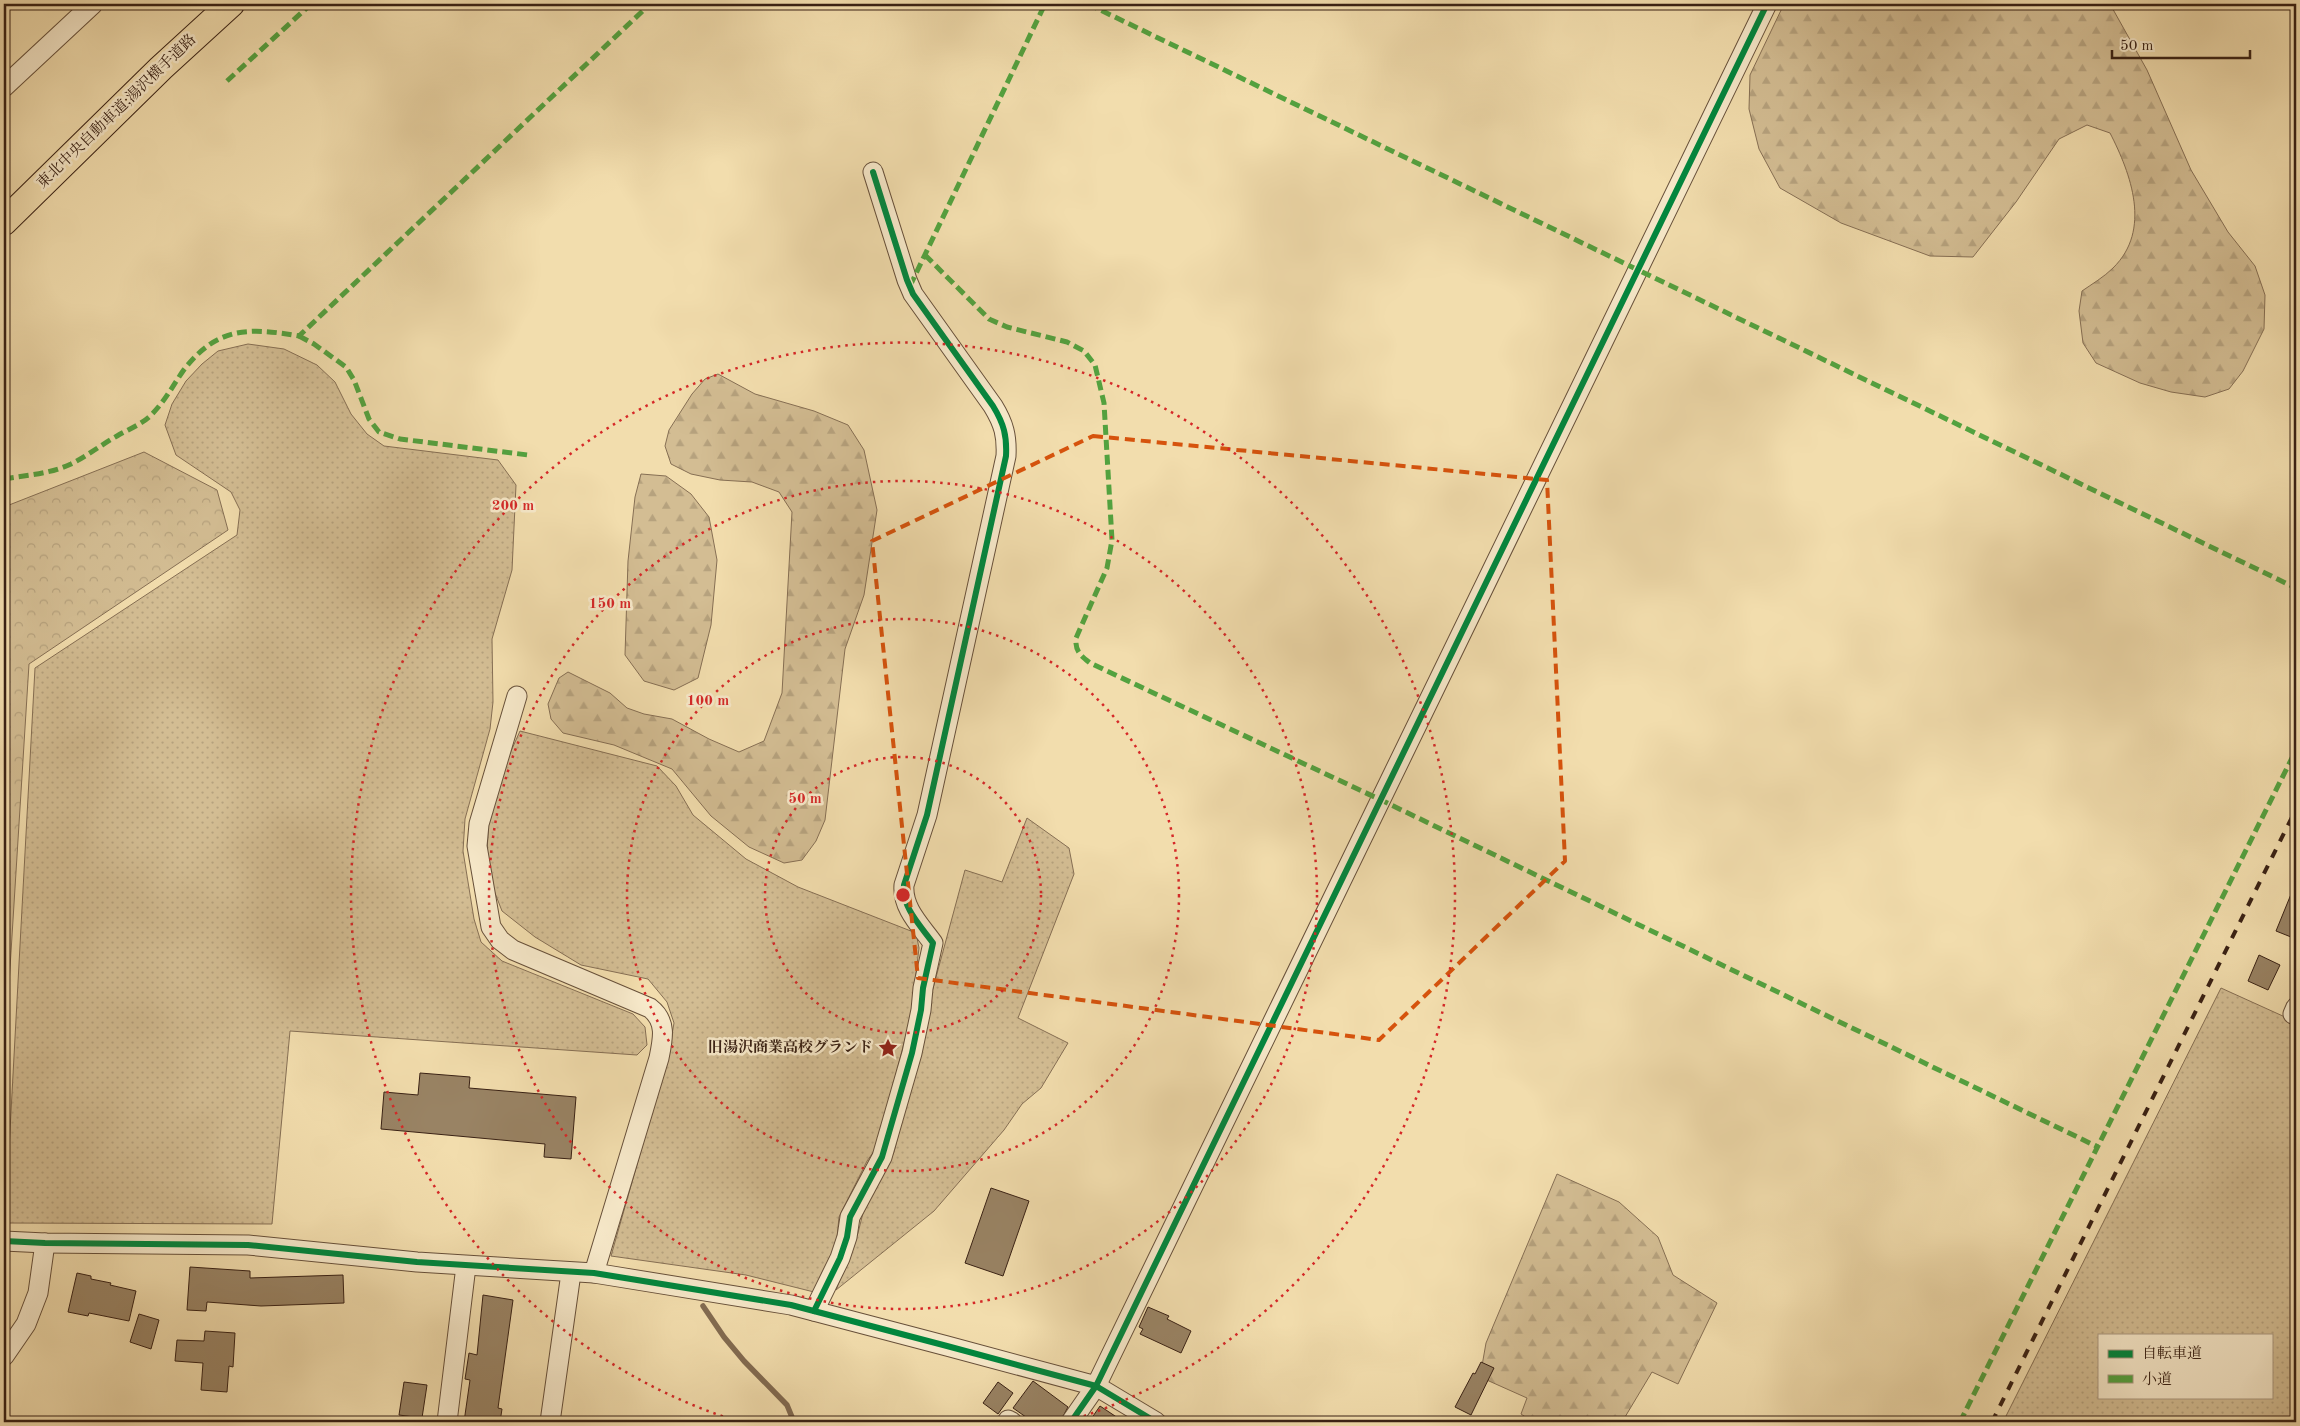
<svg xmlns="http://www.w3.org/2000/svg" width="2300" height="1426" font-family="'Old Standard TT','Noto Serif JP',serif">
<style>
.grass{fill:url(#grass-dots);stroke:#866f54;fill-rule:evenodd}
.forest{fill:url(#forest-firs);stroke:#866f54}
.park{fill:url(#park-crowns);stroke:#866f54}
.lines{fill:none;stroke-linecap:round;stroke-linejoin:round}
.stream{stroke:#826b51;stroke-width:5.5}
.building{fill:#998364;stroke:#392114}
.minor-casing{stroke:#67503a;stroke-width:21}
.highway-casing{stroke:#392114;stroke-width:28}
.minor{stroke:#f7e9ca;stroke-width:19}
.highway{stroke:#f2ddad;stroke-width:26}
.rail{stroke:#392114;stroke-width:4;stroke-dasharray:9 9;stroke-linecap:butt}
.quiet{stroke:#53a23f;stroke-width:5;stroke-dasharray:10 5;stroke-linecap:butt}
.cycleway-casing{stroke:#f7e9ca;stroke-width:9}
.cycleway{stroke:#00873e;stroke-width:6}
.marked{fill:none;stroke:#d6530d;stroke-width:4;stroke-dasharray:10 6;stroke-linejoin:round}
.ring{fill:none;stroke:#d62828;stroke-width:2.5;stroke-dasharray:2.5 5}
.labels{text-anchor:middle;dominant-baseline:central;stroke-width:5;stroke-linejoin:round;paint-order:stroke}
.street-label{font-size:15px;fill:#392114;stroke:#f7e9ca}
.poi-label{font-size:15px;font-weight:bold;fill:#392114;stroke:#f7e9ca;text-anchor:end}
.centre{fill:#d62828;stroke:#f7e9ca;stroke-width:2.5}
.ring-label{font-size:15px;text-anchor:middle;font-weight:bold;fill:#d62828;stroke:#f7e9ca;stroke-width:5;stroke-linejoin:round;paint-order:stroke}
</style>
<defs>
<pattern id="grass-dots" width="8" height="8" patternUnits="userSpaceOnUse" patternTransform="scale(1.25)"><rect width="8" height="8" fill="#d3bd93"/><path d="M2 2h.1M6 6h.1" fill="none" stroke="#b6a27e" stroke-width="1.8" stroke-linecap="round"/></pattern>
<pattern id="forest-firs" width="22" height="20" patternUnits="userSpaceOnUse" patternTransform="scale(1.25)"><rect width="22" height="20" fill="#d3bd93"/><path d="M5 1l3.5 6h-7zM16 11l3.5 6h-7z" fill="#b6a27e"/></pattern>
<pattern id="park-crowns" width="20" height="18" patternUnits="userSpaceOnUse" patternTransform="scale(1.25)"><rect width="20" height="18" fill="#d3bd93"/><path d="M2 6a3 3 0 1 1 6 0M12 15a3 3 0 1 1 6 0" fill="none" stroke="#b6a27e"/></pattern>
</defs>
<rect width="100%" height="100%" fill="#f2ddad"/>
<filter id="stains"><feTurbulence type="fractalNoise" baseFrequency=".004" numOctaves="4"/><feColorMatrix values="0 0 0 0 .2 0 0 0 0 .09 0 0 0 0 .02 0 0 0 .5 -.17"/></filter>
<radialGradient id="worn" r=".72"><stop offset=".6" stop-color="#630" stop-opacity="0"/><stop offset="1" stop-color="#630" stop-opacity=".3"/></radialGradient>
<!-- grass -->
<g class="grass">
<path d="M248 344 284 349 317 365 335 382 351 414 367 434 384 446 498 460 516 485 512 570 492 639 493 702 490 729 465 819 463 851 474 919 481 942 502 961 633 1014 645 1027 647 1045 637 1055 290 1031 272 1224 5 1223 35 668 237 535 240 510 231 492 176 455 165 425 172 404 186 381 202 364 218 351Z"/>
<path d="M520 731 657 766 676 786 693 815 746 859 798 887 916 933 919 948 911 1016 877 1147 867 1161 839 1217 836 1248 814 1292 746 1275 611 1256 669 1052 674 1023 667 1002 648 979 581 965 535 937 502 911 486 870 490 798Z"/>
<path d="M1027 818 1069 848 1074 874 1018 1018 1068 1043 1041 1088 1022 1104 1004 1130 934 1211 836 1290 858 1233 863 1213 894 1152 927 1021 932 992 965 870 1002 882Z"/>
<path d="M2221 988 2296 1022V1265L2293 1268 2291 1293 2296 1298V1422H2003ZM2099 1335H2271V1397H2099Z"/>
</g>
<!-- forest -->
<g class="forest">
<path d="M1784 4H2110L2147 70 2191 170 2228 232 2255 266 2265 295 2264 329 2243 371 2229 389 2205 397 2171 392 2140 383 2096 363 2083 343 2079 311 2082 291C2092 284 2104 277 2113 268 2152 230 2131 174 2110 133L2087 125 2059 139 2016 202 1973 257 1930 256 1841 223 1780 188 1759 149 1749 109 1750 75Z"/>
<path d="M718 374 755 394 814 411 848 425 864 450 877 510 864 595 845 649 825 820 816 841 802 860 784 863 749 847 711 816 672 769 614 745 563 733 551 719 548 704 559 678 568 672 610 693 627 708 644 714 672 719 709 739 739 752 764 741 782 693 792 512 779 492 752 482 720 480 691 474 671 464 665 446 669 430 692 394 705 379Z"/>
<path d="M641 474 666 476 691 494 709 517 717 560 711 625 698 678 674 690 644 681 625 655 628 561 635 497Z"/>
<path d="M1557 1174 1619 1202 1658 1237 1673 1275 1717 1303 1678 1384 1652 1372 1622 1422H1533L1521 1414 1527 1398 1480 1377 1486 1343Z"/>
</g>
<!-- park -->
<path class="park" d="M144 452 217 490 228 530 29 664 4 1064V507Z"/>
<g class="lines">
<!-- stream -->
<path class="stream" d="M703 1306 724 1337 744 1361 787 1405 794 1422"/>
</g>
<!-- building -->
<g class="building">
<path d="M2296 882V939L2276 931Z"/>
<path d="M2259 955 2280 965 2268 990 2248 981Z"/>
<path d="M420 1073 470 1077 469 1088 576 1097 571 1159 544 1157 545 1144 381 1129 384 1092 418 1095Z"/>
<path d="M991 1188 1029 1201 1003 1276 965 1263Z"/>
<path d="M190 1267 250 1271V1278L343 1275 344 1303 261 1306 207 1302 206 1311 187 1310Z"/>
<path d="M77 1273 91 1276V1279L111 1283 110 1285 136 1291 129 1321 89 1313 88 1316 68 1312Z"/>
<path d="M483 1295 513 1300 498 1408 502 1409 500 1422H464L470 1380 465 1379 469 1353 477 1355Z"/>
<path d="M1148 1307 1169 1316 1167 1319 1191 1331 1181 1353 1140 1334 1143 1329 1139 1327Z"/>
<path d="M139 1314 159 1320 151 1349 130 1342Z"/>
<path d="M205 1331 235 1333 233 1367 229 1366 227 1392 201 1390 203 1363 175 1361 177 1340 204 1341Z"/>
<path d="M1481 1362 1494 1368 1471 1415 1455 1407 1473 1373 1475 1374Z"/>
<path d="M1033 1381 1068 1407 1060 1422H1033L1013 1408Z"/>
<path d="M404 1382 427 1385 422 1418 399 1415Z"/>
<path d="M998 1382 1013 1393 998 1414 983 1403Z"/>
<path d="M1100 1406 1124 1422H1085L1086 1420 1089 1422Z"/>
</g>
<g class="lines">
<defs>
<g id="minor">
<path d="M4 87 93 4"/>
<path d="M517 696 479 824 477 846 491 927 500 940 513 950 650 1008C667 1021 663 1039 659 1058L594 1273"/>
<path d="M2293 1014 2296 1007"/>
<path d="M4 1241 45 1243 248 1245 417 1262 594 1273 791 1305 947 1346 1096 1386 1156 1422"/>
<path d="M814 1311 840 1258 847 1237 850 1217 882 1157 912 1053 921 1010 923 988 933 943C920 925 902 908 904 885L927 815 1006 456C1007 436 1004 424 993 406L913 294 907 280 873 172"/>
<path d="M4 1356 26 1324 38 1293 45 1243"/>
<path d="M1008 1420 1012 1422"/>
<path d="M447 1422 466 1266"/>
<path d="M550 1422 571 1273"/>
<path d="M1071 1422 1096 1386 1767 4"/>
</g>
<path id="highway" d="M4 222 161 68 231 4"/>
</defs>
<!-- minor casing -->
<use href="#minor" class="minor-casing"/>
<!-- highway casing -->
<use href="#highway" class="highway-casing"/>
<!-- minor -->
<use href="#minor" class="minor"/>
<!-- highway -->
<use href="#highway" class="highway"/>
<!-- rail -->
<path class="rail" d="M1992 1422 2296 809"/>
<!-- quiet -->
<g class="quiet">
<path d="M1088 4 2296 588"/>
<path d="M227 81 311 4"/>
<path d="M925 255 989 319 1007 327 1067 342 1084 351 1095 365 1104 403 1112 540 1107 568 1076 638C1075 651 1080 655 1090 663L1381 800 2098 1147"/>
<path d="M910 286 1045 4"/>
<path d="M299 336 314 344 346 367 354 380 369 419 379 432 400 439 528 455"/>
<path d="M4 479C26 475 50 474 71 464 87 456 101 445 117 436 127 430 140 425 149 417 164 403 172 387 183 371 216 327 248 327 299 336L650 4"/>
<path d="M1960 1422 2296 750"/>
</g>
<defs>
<g id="cycleway">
<path d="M4 1241 45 1243 248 1245 417 1262 594 1273 791 1305 947 1346 1096 1386 1156 1422"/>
<path d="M814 1311 840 1258 847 1237 850 1217 882 1157 912 1053 921 1010 923 988 933 943C920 925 902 908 904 885L927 815 1006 456C1007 436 1004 424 993 406L913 294 907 280 873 172"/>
<path d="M1071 1422 1096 1386 1767 4"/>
</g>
</defs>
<!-- cycleway casing -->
<use href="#cycleway" class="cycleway-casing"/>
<!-- cycleway -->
<use href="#cycleway" class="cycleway"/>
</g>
<!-- marked area -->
<path class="marked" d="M1093 436 1547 480 1565 861 1379 1040 918 978 872 541Z"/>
<!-- distance rings -->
<g class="ring">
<circle cx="903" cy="895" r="138"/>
<circle cx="903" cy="895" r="276"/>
<circle cx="903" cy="895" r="414"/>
<path d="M737 1421A552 552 0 1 1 1069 1421"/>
</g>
<!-- icons -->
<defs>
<symbol id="sight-bare" viewBox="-9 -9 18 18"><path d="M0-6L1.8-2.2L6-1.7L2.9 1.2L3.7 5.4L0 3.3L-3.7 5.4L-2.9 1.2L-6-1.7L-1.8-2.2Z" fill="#8f2418" stroke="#f7e9ca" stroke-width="2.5" paint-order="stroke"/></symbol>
</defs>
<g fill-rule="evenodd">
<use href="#sight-bare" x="874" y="1034" width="28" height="28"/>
</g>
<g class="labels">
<!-- street labels -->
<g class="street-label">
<text transform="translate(117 112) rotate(-44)">東北中央自動車道;湯沢横手道路</text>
</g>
<!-- poi labels -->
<g class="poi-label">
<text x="873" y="1048">旧湯沢商業高校グランド</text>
</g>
</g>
<circle cx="903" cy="895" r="8" class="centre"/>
<g class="ring-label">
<text x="513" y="510">200 m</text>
<text x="610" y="608">150 m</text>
<text x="708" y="705">100 m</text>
<text x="805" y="803">50 m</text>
</g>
<!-- margin -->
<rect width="2300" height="1426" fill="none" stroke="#f2ddad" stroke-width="20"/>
<rect x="5" y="5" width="2290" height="1416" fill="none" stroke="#392114" stroke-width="2.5"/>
<rect x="10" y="10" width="2280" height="1406" fill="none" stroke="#392114"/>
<!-- legend -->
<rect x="2098" y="1334" width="175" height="65" fill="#f7e9ca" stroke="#ab9981"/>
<rect x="2108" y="1350" width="25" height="8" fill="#00873e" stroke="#ab9981"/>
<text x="2142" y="1358" font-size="15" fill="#392114">自転車道</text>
<rect x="2108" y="1375" width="25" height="8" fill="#53a23f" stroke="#ab9981"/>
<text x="2142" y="1384" font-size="15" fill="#392114">小道</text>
<!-- scale -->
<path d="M2112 50v8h138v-8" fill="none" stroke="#392114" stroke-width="2.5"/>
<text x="2120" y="50" font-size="15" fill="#392114" stroke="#f7e9ca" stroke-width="4" paint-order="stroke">50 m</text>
<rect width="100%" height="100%" filter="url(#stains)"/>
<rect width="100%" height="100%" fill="url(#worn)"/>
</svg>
